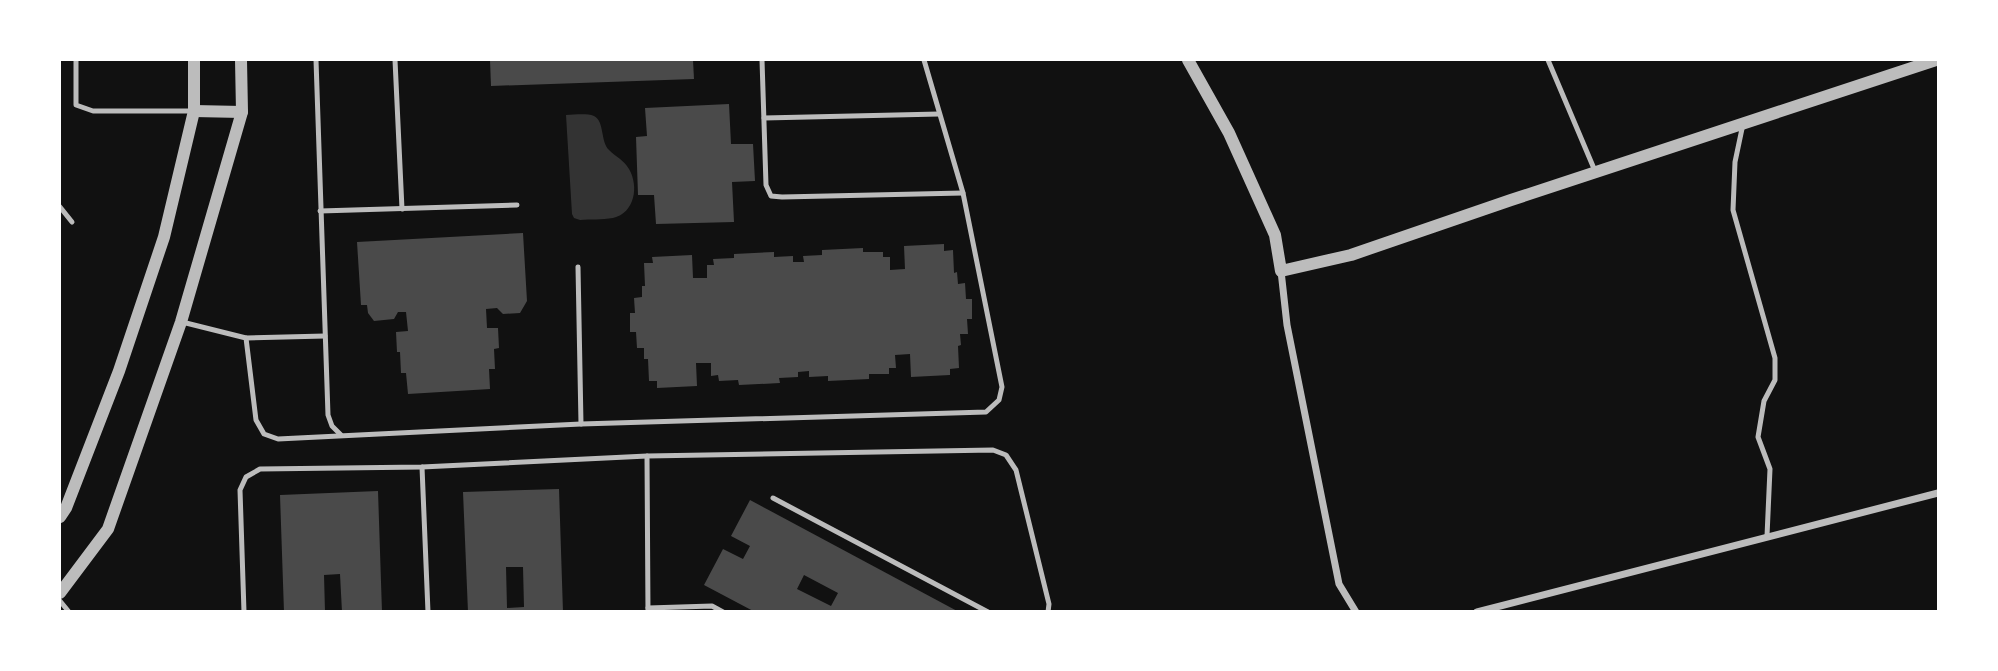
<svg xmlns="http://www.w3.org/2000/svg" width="1998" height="671" font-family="'Crimson Pro',serif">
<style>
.water{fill:#333}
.building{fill:#4a4a4a;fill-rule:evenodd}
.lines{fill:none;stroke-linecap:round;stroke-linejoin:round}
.service{stroke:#bcbcbc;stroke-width:5}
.minor{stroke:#bcbcbc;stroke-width:7}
.tertiary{stroke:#bcbcbc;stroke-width:12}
</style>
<rect width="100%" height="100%" fill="#111"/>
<!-- water -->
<path class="water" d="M566 115C574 115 586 113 594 116 605 122 600 141 609 150 616 157 624 160 629 169 639 186 635 213 613 218 602 220 590 219 580 220L574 218 572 214Z"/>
<!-- building -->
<g class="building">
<path d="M490 60H693L694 79 491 86Z"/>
<path d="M729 104 731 144H753L755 181 732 182 734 222 656 224 654 195H638L636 137 647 136 645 108Z"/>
<path d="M523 233 527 301 520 313 503 314 497 308 486 309 487 328H498L499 348 494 349 495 369H489L490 389 408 394 406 373H401L400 352H397L396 332 408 331 406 312H398L394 319 374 321 368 313 367 305H361L357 242Z"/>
<path d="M944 244V251L953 250 954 273 957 272 958 284 965 283 966 299H972V319H967L968 334H960L961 345 958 346 959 368 950 369V375L911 377 910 354 895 355 896 368H889V374H869V379L828 381V376L809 377V371L798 372V377L779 378 780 383 739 385 738 380 719 381 718 375 711 376V363H696L697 386 657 388V381H649L648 359H644V348H637L636 332H630V313H635L634 298 642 297V286H645L644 263H653L652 257 692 255 693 278H707V265H714L713 259 734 258V254L774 252V257L793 256V262H804L803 256 822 255V250L863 248V252H883V257H890V270L905 269 904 246Z"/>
<path d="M559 489 563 612H468L463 492ZM506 567H523L524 607 507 608Z"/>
<path d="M378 491 382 612H342L340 574 324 575 325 612H284L280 495Z"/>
<path d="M750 500 959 612H755L704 585 723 549 743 559 750 546 731 536ZM804 575 838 593 831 606 797 589Z"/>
</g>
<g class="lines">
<!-- service -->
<g class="service">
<path d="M76 60V105L93 111H194"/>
<path d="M316 60 328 415 332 426 341 435"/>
<path d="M395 60 402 209"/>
<path d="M762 60 766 185 771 196 782 197 963 193"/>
<path d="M1548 60 1595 171"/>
<path d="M764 118 939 114"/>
<path d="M1743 124 1735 162 1733 210 1775 358V380L1764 401 1758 437 1770 469 1767 536"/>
<path d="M60 207 72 222"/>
<path d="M320 211 517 205"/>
<path d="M578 267 581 424"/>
<path d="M182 322 246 338 256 420 264 434 278 439 581 424 986 412 999 400 1002 387 963 193 924 60"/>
<path d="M246 338 325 336"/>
<path d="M422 467 428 612"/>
<path d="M773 498 988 612"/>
<path d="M60 601 69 612"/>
<path d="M648 608 712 606 723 612"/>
<path d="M244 612 240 490 246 477 260 469 422 467 647 456"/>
<path d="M648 612 647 456 993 450 1006 455 1016 470 1049 604 1048 612"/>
</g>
<!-- minor -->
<g class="minor">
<path d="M1281 271 1287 325 1339 584 1356 612"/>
<path d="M1477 612 1938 493"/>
</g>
<!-- tertiary -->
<g class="tertiary">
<path d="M1188 60 1229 133 1275 235 1281 271 1351 255 1511 200 1936 60"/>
<path d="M194 111 242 112"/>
<path d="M60 517 66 508 119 371 164 237 194 111V60"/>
<path d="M60 593 108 529 181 322 242 112 241 60"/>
</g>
</g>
<!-- border -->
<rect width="1998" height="671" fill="none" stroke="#ffffff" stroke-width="122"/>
</svg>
